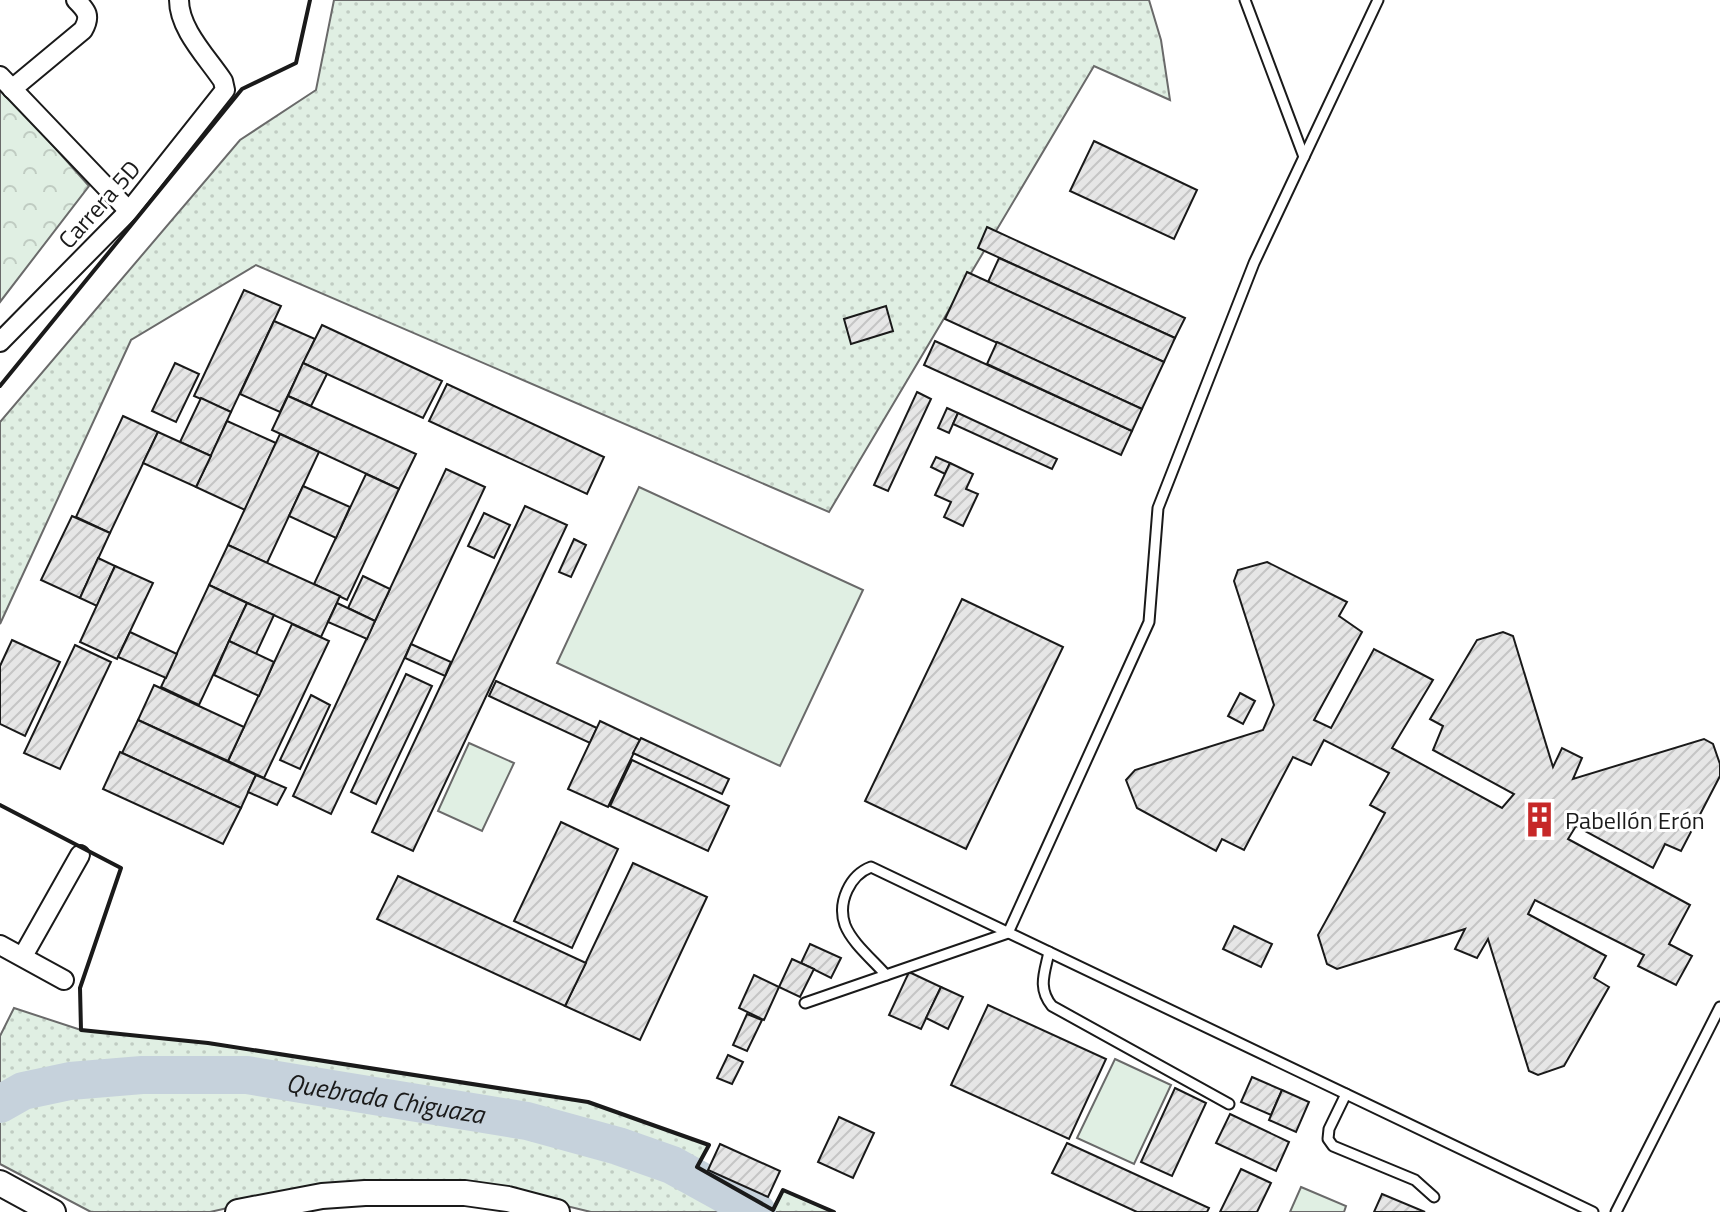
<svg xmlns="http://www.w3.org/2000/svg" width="1720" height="1212" font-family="'Titillium Web',sans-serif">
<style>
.grass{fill:url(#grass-dots);stroke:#6a6a6a;stroke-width:2}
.park{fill:url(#park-crowns);stroke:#6a6a6a;stroke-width:2}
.pitch{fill:#e0efe3;stroke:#6a6a6a;stroke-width:2}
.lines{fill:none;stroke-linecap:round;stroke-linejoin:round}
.river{stroke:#c6d2dc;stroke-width:38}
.building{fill:url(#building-hatch);stroke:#1a1a1a;stroke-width:2}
.service-casing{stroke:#1a1a1a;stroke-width:13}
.minor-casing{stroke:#1a1a1a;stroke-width:22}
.tertiary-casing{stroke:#1a1a1a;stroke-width:28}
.service{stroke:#fff;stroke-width:9}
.minor{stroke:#fff;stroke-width:18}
.tertiary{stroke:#fff;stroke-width:24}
.wall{stroke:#1a1a1a;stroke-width:4}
.labels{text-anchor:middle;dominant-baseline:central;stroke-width:6;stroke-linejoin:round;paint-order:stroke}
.street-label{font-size:24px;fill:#1a1a1a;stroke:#fff}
.poi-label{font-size:24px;fill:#1a1a1a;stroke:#fff;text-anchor:start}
.water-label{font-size:26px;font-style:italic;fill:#1a1a1a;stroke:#fff}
</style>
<defs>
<pattern id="grass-dots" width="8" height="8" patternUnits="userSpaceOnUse" patternTransform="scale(2)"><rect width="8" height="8" fill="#e0efe3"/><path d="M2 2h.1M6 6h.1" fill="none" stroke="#c0ccc2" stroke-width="1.8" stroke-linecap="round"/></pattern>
<pattern id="park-crowns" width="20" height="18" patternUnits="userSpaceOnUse" patternTransform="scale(2)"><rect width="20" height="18" fill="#e0efe3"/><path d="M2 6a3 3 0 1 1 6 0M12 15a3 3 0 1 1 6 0" fill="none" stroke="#c0ccc2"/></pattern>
<pattern id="building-hatch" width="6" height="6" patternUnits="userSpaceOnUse" patternTransform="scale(2)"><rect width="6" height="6" fill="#e6e6e6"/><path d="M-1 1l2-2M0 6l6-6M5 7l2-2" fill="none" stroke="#c5c5c5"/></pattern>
</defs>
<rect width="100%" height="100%" fill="#fff"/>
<!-- grass -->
<g class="grass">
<path d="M334 0H1149L1161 40 1170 100 1094 66 829 512 256 265 131 340 0 624V422L240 140 316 90Z"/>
<path d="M14 1008 81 1030 208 1043 588 1102 709 1145 697 1167 772 1210 783 1190 834 1212H591L484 1186 394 1180 307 1190 210 1212H91L0 1164V1036Z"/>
</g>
<!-- park -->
<path class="park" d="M0 86 89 186 0 302Z"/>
<!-- pitch -->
<g class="pitch">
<path d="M639 487 863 590 780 766 557 663Z"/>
<path d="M469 743 514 763 482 831 438 811Z"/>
<path d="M1115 1059 1171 1085 1134 1164 1077 1138Z"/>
<path d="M1301 1187 1346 1206 1344 1212H1290Z"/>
</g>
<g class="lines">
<!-- river -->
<path class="river" id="s1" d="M0 1104 23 1091 70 1081 142 1075H247L527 1121 618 1146 672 1165 757 1212"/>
</g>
<!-- building -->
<g class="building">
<path d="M1094 141 1197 190 1174 239 1070 191Z"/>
<path d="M987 227 1185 318 1175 338 978 248Z"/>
<path d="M999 258 1175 338 1164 362 988 282Z"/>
<path d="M967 272 1164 362 1142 409 945 319Z"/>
<path d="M244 290 281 306 231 412 194 396Z"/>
<path d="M886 306 893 331 851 344 844 319Z"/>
<path d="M274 321 315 339 280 412 240 394Z"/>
<path d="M322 325 442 381 423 418 303 363Z"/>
<path d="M935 341 1132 431 1121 455 924 365Z"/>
<path d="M997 342 1142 409 1132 431 987 364Z"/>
<path d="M175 363 199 374 176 422 152 411Z"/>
<path d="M303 363 327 374 311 406 288 396Z"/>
<path d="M447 384 604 457 587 494 429 421Z"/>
<path d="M917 392 931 399 888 491 874 485Z"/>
<path d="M288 396 416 454 399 489 272 430Z"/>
<path d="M201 398 231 412 211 456 180 442Z"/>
<path d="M947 408 958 413 949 433 938 428Z"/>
<path d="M958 413 1057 459 1052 469 953 424Z"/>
<path d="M123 416 158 432 110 533 76 517Z"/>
<path d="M227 421 276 443 245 510 196 487Z"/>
<path d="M158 432 211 456 196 487 143 463Z"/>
<path d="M280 434 319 452 267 563 228 545Z"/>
<path d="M936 457 950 463 945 474 931 467Z"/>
<path d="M950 463 973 474 966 489 978 494 963 526 944 517 951 502 935 495Z"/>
<path d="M446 469 485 487 331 814 293 796Z"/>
<path d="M366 474 399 489 347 600 314 584Z"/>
<path d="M303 486 350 507 336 538 289 516Z"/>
<path d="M525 506 567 525 413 851 372 832Z"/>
<path d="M484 513 510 525 494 558 468 546Z"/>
<path d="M72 516 110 533 80 598 41 580Z"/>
<path d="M574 539 586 545 571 577 559 572Z"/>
<path d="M228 545 340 596 321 637 209 585Z"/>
<path d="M98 558 115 566 97 606 80 598Z"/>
<path d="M1267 562 1347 602 1339 616 1362 632 1314 720 1331 728 1374 649 1433 680 1392 748 1502 808 1514 794 1433 750 1443 726 1430 719 1477 640 1503 632 1513 636 1553 767 1562 748 1582 758 1573 779 1704 739 1713 744 1720 764V776L1681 851 1665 844 1653 868 1576 826 1568 839 1690 905 1669 944 1692 956 1676 985 1638 966 1644 955 1535 900 1528 914 1606 956 1594 978 1609 987 1564 1066 1538 1075 1529 1071 1488 939 1477 958 1455 949 1465 929 1337 969 1327 964 1318 935 1385 813 1370 805 1389 773 1324 740 1311 765 1293 757 1244 850 1222 839 1216 851 1137 808 1126 780 1135 770 1263 730 1274 705 1234 581 1238 570Z"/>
<path d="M115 566 153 583 117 659 80 642Z"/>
<path d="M363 576 390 589 375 621 348 608Z"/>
<path d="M209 585 247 603 199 705 161 687Z"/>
<path d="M962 599 1063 647 966 849 865 801Z"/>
<path d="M247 603 274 615 256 654 229 641Z"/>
<path d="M337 603 375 621 367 639 328 622Z"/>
<path d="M292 624 329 641 264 778 228 761Z"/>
<path d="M130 632 177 654 166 678 118 657Z"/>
<path d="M12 640 60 662 25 736 0 724V666Z"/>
<path d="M229 641 274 662 259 696 214 675Z"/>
<path d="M411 644 451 662 445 676 405 658Z"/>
<path d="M75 645 111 662 60 769 24 753Z"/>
<path d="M406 674 432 686 376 804 351 792Z"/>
<path d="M496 681 597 728 590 743 489 696Z"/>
<path d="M154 685 244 727 228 761 138 720Z"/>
<path d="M1240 693 1255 701 1243 724 1228 716Z"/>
<path d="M311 695 330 705 300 769 280 760Z"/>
<path d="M138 720 256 775 241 808 122 753Z"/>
<path d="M600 721 640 740 608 807 568 789Z"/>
<path d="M641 738 729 779 722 794 633 753Z"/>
<path d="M120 752 241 808 223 844 103 789Z"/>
<path d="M632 760 729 806 708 851 610 806Z"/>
<path d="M256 775 286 788 277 805 248 792Z"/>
<path d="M561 822 618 849 572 948 514 921Z"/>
<path d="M633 863 707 897 640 1040 565 1006Z"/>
<path d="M398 876 586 963 565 1006 377 919Z"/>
<path d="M1234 926 1272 944 1261 967 1223 949Z"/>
<path d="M810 944 841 958 831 978 801 963Z"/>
<path d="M792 959 814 969 800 997 779 987Z"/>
<path d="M909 972 941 987 921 1029 889 1015Z"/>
<path d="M754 975 779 987 764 1020 739 1008Z"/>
<path d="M941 987 963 997 948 1029 926 1018Z"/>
<path d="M988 1005 1106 1059 1069 1139 951 1085Z"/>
<path d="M747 1014 762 1020 747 1051 733 1045Z"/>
<path d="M728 1055 743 1062 732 1084 717 1078Z"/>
<path d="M1252 1077 1282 1090 1271 1115 1241 1102Z"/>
<path d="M1175 1088 1206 1103 1172 1176 1141 1162Z"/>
<path d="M1282 1090 1309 1102 1296 1132 1269 1120Z"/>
<path d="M1230 1114 1289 1142 1276 1171 1216 1143Z"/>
<path d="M839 1117 874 1133 853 1178 818 1162Z"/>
<path d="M1067 1143 1209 1208 1207 1212H1137L1052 1173Z"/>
<path d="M720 1144 780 1171 768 1197 708 1170Z"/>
<path d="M1241 1169 1271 1183 1257 1212H1220Z"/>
<path d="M1382 1194 1425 1212H1374Z"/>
</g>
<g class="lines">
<defs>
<g id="service">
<path d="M1245 0 1304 157"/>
<path d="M1049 952C1045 972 1037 988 1052 1006L1229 1104"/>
<path d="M886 975C873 960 852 943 845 925 837 902 850 875 871 867L1593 1212"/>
<path d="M805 1003 1008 933 1149 622 1158 508 1254 263 1378 0"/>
<path d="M1346 1094 1329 1129 1328 1139 1333 1146 1415 1180 1434 1197"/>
<path d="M1616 1212 1720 1007"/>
</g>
<g id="minor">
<path d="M0 76 129 211"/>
<path d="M12 89 83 30C91 16 87 11 76 0"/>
<path d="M0 342 129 211 225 90 223 81C207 57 179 29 179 0"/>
<path d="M0 945 64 980"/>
<path d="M23 956 80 855"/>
</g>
<g id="tertiary">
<path d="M0 1183 53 1212"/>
<path d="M238 1212 322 1196 365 1193H465L508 1199 557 1212"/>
</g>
</defs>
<!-- service casing -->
<use href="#service" class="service-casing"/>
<!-- minor casing -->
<use href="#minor" class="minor-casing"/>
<!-- tertiary casing -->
<use href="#tertiary" class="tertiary-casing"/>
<!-- service -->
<use href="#service" class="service"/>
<!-- minor -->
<use href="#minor" class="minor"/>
<!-- tertiary -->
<use href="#tertiary" class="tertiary"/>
<!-- wall -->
<g class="wall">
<path d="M0 386 242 89 296 63 310 0"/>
<path d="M0 805 121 868 80 988 81 1030 208 1043 588 1102 709 1145 697 1167 773 1210 783 1190 834 1212"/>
</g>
</g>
<!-- icons -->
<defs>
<symbol id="building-bare" viewBox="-9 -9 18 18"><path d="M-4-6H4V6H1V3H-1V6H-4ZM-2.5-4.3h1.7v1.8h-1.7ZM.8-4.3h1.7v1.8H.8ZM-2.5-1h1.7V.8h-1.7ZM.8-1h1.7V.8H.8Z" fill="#c62828" stroke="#fff" stroke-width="2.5" paint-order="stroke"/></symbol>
</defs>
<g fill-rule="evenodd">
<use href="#building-bare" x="1514" y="794" width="51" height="51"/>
</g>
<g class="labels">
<!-- street labels -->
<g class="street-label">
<text transform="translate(99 204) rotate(-48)">Carrera 5D</text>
</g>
<!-- poi labels -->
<g class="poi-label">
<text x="1565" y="820">Pabellón Erón</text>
</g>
<!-- water labels -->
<g class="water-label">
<text stroke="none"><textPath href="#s1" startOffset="392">Quebrada Chiguaza</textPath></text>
</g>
</g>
</svg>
